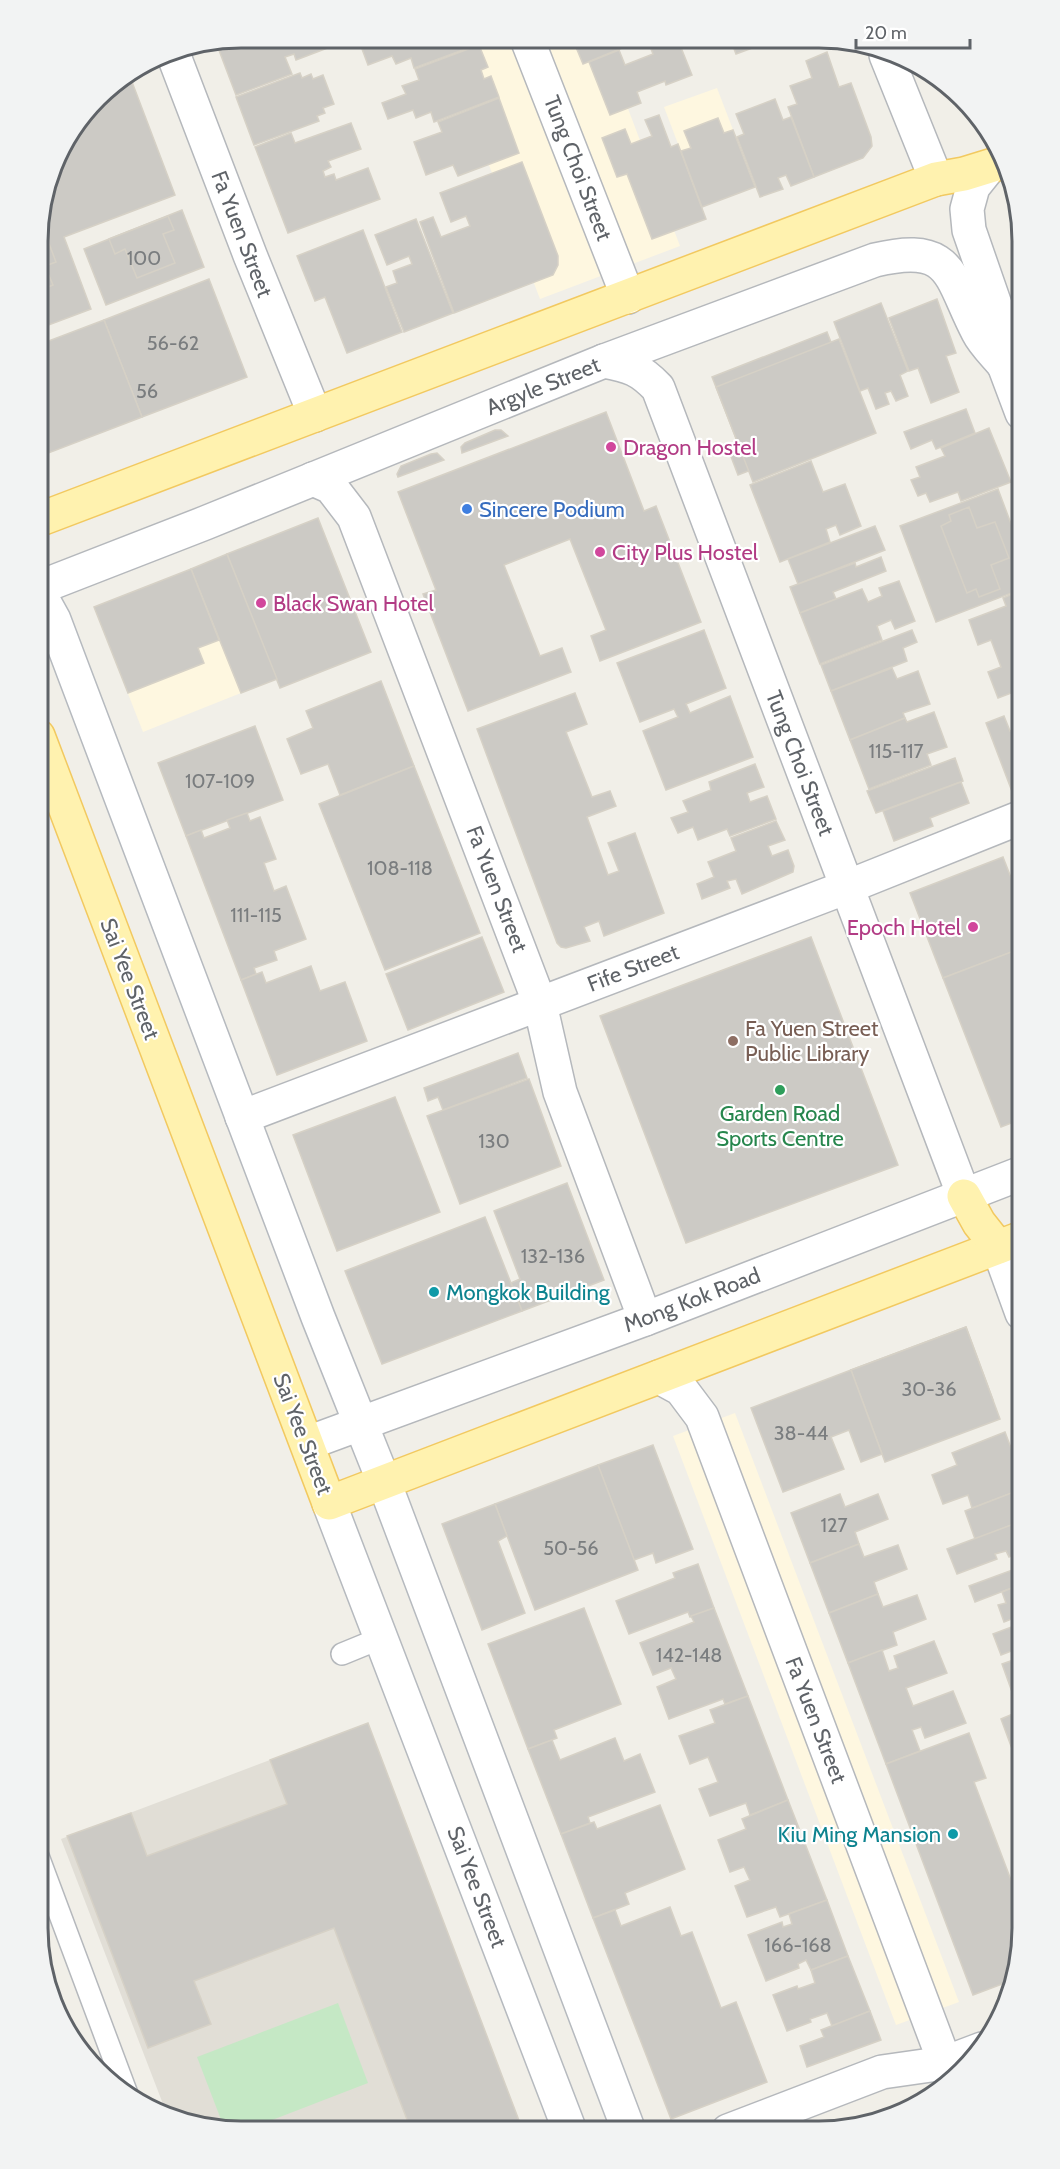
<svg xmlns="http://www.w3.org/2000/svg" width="1060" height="2169" font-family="Cabin,sans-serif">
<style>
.commercial{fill:#fef7e0}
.education{fill:#e1ded6}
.green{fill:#c5e8c5}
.building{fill:#cccac5;stroke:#d6d1c6;stroke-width:1.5}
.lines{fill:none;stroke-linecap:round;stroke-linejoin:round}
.service-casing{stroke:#b5b8bc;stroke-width:24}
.pedestrian-casing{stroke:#b5b8bc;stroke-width:36}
.minor-casing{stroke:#b5b8bc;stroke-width:36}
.tertiary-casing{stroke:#b5b8bc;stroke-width:36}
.secondary-casing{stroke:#b6babf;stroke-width:36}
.primary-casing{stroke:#f2c960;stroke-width:36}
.service{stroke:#fff;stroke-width:21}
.pedestrian{stroke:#fff;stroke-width:33}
.minor{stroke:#fff;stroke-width:33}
.tertiary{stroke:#fff;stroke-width:33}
.secondary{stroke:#fff;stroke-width:33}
.primary{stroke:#fff2af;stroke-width:33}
.hotel-dot{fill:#d1479c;stroke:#fff;stroke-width:2}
.shop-dot{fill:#3f7fe0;stroke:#fff;stroke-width:2}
.education-dot{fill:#8d6e63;stroke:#fff;stroke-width:2}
.leisure-dot{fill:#2e9e5b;stroke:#fff;stroke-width:2}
.culture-dot{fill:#0f9aa8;stroke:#fff;stroke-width:2}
.labels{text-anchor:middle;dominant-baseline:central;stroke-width:4.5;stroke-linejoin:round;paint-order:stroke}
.number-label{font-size:20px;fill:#7a7d7f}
.street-label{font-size:22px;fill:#5f6368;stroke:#fff}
.hotel-label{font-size:22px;fill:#b23c85;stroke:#fff;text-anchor:start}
.shop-label{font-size:22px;fill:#366cbe;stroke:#fff;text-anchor:start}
.education-label{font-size:22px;fill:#785e54;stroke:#fff;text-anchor:start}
.leisure-label{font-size:22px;fill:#27864d;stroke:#fff}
.culture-label{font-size:22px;fill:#0d838f;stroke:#fff;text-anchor:start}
.rim{fill:none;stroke:#5f6368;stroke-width:3}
</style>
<rect width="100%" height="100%" fill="#f1efe8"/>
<!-- commercial -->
<g class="commercial">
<path d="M441 39 602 40 680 246 540 299Z"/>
<path d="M717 88 755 187 702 207 664 107Z"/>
<path d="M191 569 241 693 143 732 94 607Z"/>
<path d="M735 1413 959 2002 896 2025 673 1436Z"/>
</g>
<!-- education -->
<path class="education" d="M368 1723 523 2131 214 2130 168 2117 61 1839Z"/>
<!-- green -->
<path class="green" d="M338 2003 368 2083 246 2130H225L197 2057Z"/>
<!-- building -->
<g class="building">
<path d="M241 38H326L330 47 296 60 294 54 285 57 292 74 236 95 217 45Z"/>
<path d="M385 38 477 39 479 44 414 68 411 58 396 64 392 56 368 65 362 49 385 40Z"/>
<path d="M573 40H625L627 46 583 64Z"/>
<path d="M674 40H678L692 75 666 85 665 81 637 92 641 103 610 115 589 62 619 50 625 65 653 54 651 49Z"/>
<path d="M731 41H771L736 54Z"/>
<path d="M479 45 488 67 481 70 484 79 491 76 499 97 434 122 431 112 416 118 413 110 388 119 382 103 406 94 402 86 419 80 415 69Z"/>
<path d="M827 52 839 87 851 83 871 137 872 146 863 158 814 177 788 107 797 104 790 86 812 78 806 61Z"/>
<path d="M300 73 302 78 311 74 313 79 323 75 334 104 323 108 325 113 317 116 319 121 254 145 236 97Z"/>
<path d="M129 74 175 195 64 237 91 309 38 329V227L59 151 107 88Z"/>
<path d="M946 84 953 88 964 104 951 97Z"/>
<path d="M946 84 953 88 964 104 951 97Z"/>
<path d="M499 98 519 153 458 176 453 165 426 175 414 142 442 132 438 122Z"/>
<path d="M775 99 783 120 791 117 814 177 791 186 786 175 778 178 783 189 760 197 737 137 744 134 736 114Z"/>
<path d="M659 115 671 147 678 144 706 219 652 239 627 174 617 177 602 138 625 129 631 144 652 136 645 120Z"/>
<path d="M718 118 724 133 733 130 755 187 702 207 681 151 691 148 684 131Z"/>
<path d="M351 123 361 149 328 161 331 167 323 171 325 177 334 174 336 180 368 168 380 199 288 233 255 147 291 133 295 143Z"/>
<path d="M522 162 558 256V265L553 275 454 313 420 222 433 217 441 237 470 226 466 216 451 222 440 193Z"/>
<path d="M182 210 204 267 106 305 84 249Z"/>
<path d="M168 216 174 230 163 234 175 263 137 278 125 249 115 254 109 239Z"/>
<path d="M416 219 453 313 404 332 386 287 397 283 393 271 412 264 409 256 387 265 375 235Z"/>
<path d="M40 220 56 262 45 266 53 285 38 291V227Z"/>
<path d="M363 230 402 332 347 353 325 297 315 301 297 256Z"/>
<path d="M209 279 247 377 142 417 104 320Z"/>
<path d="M937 299 956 353 946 356 959 392 931 403 918 368 909 371 889 318Z"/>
<path d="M881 303 908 371 900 375 908 396 896 401 891 391 885 393 889 404 876 409 868 388 860 391 834 322Z"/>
<path d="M104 320 142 417 38 457V345Z"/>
<path d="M827 332 855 403 815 419 824 442 738 475 727 446 737 441 712 377Z"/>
<path d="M839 339 876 433 753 482 716 387Z"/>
<path d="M966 409 975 433 936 449 932 440 911 449 904 432Z"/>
<path d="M606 412 644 511 656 506 701 622 600 661 591 636 606 630 570 539 504 565 540 656 562 648 571 672 468 711 423 594 436 590 398 492Z"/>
<path d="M989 428 1011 482 961 501 958 492 930 502 926 493 918 496 911 480 920 477 916 467 945 456 941 448Z"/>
<path d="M495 430H501L508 436 462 453 461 447 465 443Z"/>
<path d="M437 453 444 460 398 477 397 474 401 466 431 454Z"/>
<path d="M811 461 823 492 845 484 861 526 840 535 836 525 826 529 830 542 780 562 750 485Z"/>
<path d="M998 489 1022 553V589L936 622 900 526Z"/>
<path d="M969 507 977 528 995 522 1009 558 991 565 1000 589 979 597 976 589 967 593 941 526 951 521 949 515Z"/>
<path d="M318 518 371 652 280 688 227 554Z"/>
<path d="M875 526 885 550 798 584 788 559Z"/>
<path d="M227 554 277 679 241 693 191 569Z"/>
<path d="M881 557 886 571 833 592 836 599 800 613 790 587 855 563 856 567Z"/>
<path d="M191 569 219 640 198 648 204 663 128 693 94 607Z"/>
<path d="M899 581 915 621 895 629 891 620 877 626 882 640 820 664 800 613 862 589 868 602 882 596 879 588Z"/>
<path d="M1022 590V689L998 698 988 672 1001 667 991 640 978 645 969 620 1006 606 1003 598Z"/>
<path d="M704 630 726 688 686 704 690 713 730 696 753 757 666 790 643 731 678 717 674 709 640 722 617 663Z"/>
<path d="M912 630 917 642 903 648 907 661 831 691 821 665Z"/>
<path d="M892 668 897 679 918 671 930 704 903 713 905 718 850 740 831 691Z"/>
<path d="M381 681 414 766 340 795 328 764 301 774 287 739 313 728 306 711Z"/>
<path d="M575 693 587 724 566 732 592 797 610 791 616 806 587 817 608 875 619 871 608 843 635 833 664 913 604 936 599 921 584 927 590 941 566 948 561 947 557 943 477 729Z"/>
<path d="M934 712 947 747 927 754 931 765 869 789 850 740 905 718 907 722Z"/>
<path d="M1004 716 1010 731 1022 727V791L1013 794 986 723Z"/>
<path d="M255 726 283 800 186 836 158 763Z"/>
<path d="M955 758 963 781 876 813 867 791Z"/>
<path d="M755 764 764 787 747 793 750 802 767 796 776 819 730 836 727 829 698 840 693 827 678 833 671 818 688 812 683 801 711 790 709 782Z"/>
<path d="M414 766 480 933 385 970 319 804Z"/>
<path d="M961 782 969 803 930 818 933 826 894 841 883 811Z"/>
<path d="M247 813 250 821 260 817 276 859 264 863 274 891 286 886 306 939 274 951 277 960 254 968 256 974 241 980 186 836 201 830 204 838 230 828 227 820Z"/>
<path d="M776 821 785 840 768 846 772 856 788 850 794 866 793 872 742 894 736 879 727 881 730 888 702 899 697 884 714 877 708 862 736 851 731 838Z"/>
<path d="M1003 857 1022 906V948L943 978 910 893Z"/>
<path d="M482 937 504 992 408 1030 386 974Z"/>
<path d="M811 937 898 1165 686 1243 600 1016Z"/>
<path d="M1022 948V1119L1001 1127 943 978Z"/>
<path d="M311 966 320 991 345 982 367 1041 277 1075 241 980 262 972 266 983Z"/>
<path d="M518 1053 527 1078 443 1110 438 1097 428 1101 424 1088Z"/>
<path d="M529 1079 561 1166 460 1204 427 1116Z"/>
<path d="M395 1097 440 1212 337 1251 293 1135Z"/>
<path d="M567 1183 604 1280 522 1311 511 1283 520 1279 494 1211Z"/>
<path d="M485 1217 522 1311 382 1364 345 1271Z"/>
<path d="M966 1327 993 1400 935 1422 925 1396 914 1400 930 1441 895 1454 869 1386 858 1391 851 1370Z"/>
<path d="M966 1327 1000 1419 885 1462 851 1370Z"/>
<path d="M851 1370 882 1454 861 1462 849 1430 831 1437 844 1469 783 1492 751 1408Z"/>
<path d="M1005 1432 1022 1477V1489L972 1508 968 1495 943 1504 932 1475 957 1465 952 1453Z"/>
<path d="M653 1445 693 1549 656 1563 653 1553 634 1560 598 1465Z"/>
<path d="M598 1465 638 1570 535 1610 495 1504Z"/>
<path d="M1022 1489V1521L975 1539 965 1511Z"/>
<path d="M840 1494 845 1507 878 1494 888 1519 855 1532 859 1544 810 1563 791 1513Z"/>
<path d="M495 1504 507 1536 498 1541 525 1613 482 1630 442 1524Z"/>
<path d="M1022 1521V1552L1009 1557 1006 1551 995 1554 997 1559 957 1574 947 1549Z"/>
<path d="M859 1544 864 1557 898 1545 907 1569 874 1582 878 1594 829 1613 810 1563Z"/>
<path d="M1022 1552V1584L975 1602 969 1586 1018 1568 1014 1556Z"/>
<path d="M698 1564 714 1608 690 1617 688 1612 629 1634 616 1601 675 1578 673 1573Z"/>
<path d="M1022 1584V1615L1004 1622 998 1605 1006 1603 1002 1592Z"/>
<path d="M878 1594 883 1607 917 1595 926 1619 893 1632 897 1645 848 1663 829 1613Z"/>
<path d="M584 1608 621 1704 554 1730 557 1738 528 1749 488 1644Z"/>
<path d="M714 1608 748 1696 725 1704 723 1699 669 1719 657 1687 676 1679 671 1668 653 1675 640 1643 694 1622 691 1616Z"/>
<path d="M1022 1623V1647L1001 1655 993 1634Z"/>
<path d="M934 1641 947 1673 906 1688 913 1706 953 1691 966 1723 925 1738 921 1727 912 1730 920 1751 886 1764 848 1663 882 1650 889 1671 898 1668 894 1656Z"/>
<path d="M1022 1657V1701L1016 1703 1002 1664Z"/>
<path d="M748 1696 788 1800 750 1815 746 1803 710 1816 699 1789 718 1782 708 1757 690 1764 679 1736 715 1723 710 1710Z"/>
<path d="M1022 1710V1776L1001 1719Z"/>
<path d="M368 1723 523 2131 411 2130 334 1928 194 1981 211 2024 148 2048 67 1836 131 1813 147 1856 287 1804 270 1760Z"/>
<path d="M969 1733 986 1778 974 1782 1014 1888 1022 1885V1942L1013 1980 973 1995 886 1764Z"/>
<path d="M615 1738 624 1761 640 1754 655 1792 588 1817 590 1823 561 1834 528 1749 552 1740 560 1760Z"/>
<path d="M788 1800 827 1900 780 1917 776 1907 747 1917 735 1886 750 1880 744 1867 730 1872 718 1840 746 1829 742 1819Z"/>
<path d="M660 1805 685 1869 625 1893 629 1904 593 1918 561 1834 594 1822 597 1829Z"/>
<path d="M827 1900 848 1956 811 1970 806 1960 798 1964 799 1968 766 1981 748 1935 782 1922 783 1927 792 1924 789 1914Z"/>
<path d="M670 1907 681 1936 692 1932 721 2008 736 2002 767 2082 671 2119 593 1918 615 1910 621 1926Z"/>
<path d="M848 1956 870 2011 832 2026 827 2013 810 2019 811 2022 787 2031 773 1995 797 1986 798 1989 815 1983 811 1970Z"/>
<path d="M870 2011 881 2040 807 2067 800 2046 824 2037 821 2030Z"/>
</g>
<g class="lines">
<defs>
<g id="service">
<path d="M342 1654 381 1638"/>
<path d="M38 1856 127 2094"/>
</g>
<path id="pedestrian" d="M527 39 628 297"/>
<g id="minor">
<path d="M172 51 250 255 315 415"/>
<path d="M886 55 936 179"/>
<path d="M604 361C630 366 640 369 658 388L964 1196"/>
<path d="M313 479 331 487 354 517 540 1004 560 1092 645 1319"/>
<path d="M38 588 205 523 604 361 875 260C954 241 949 277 978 332 984 344 996 355 1004 365"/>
<path d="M242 1117 847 887 1022 817"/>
<path d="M998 1247 1022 1313"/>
<path d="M659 1377 681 1389 702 1417 951 2079"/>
<path d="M308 1443 645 1319 1022 1173"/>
</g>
<g id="tertiary">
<path d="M989 167 973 187 967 209 969 230 1002 325 1004 365 1022 413"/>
<path d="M728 2131 882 2072 945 2063 982 2049"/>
</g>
<g id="secondary">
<path d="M38 591 54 620 74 673 318 1317 384 1482 629 2131"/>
<path d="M329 1503 570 2131"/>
</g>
<g id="primary">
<path d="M38 520 936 179 964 174 1003 162"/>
<path d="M38 736 329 1503 1022 1238"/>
<path d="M964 1196 979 1223 998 1247"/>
</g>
</defs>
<!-- service casing -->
<use href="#service" class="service-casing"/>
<!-- pedestrian casing -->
<use href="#pedestrian" class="pedestrian-casing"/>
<!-- minor casing -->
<use href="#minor" class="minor-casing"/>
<!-- tertiary casing -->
<use href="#tertiary" class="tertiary-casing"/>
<!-- secondary casing -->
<use href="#secondary" class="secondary-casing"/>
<!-- primary casing -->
<use href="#primary" class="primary-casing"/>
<!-- service -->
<use href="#service" class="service"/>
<!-- pedestrian -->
<use href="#pedestrian" class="pedestrian"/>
<!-- minor -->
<use href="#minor" class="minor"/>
<!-- tertiary -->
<use href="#tertiary" class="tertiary"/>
<!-- secondary -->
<use href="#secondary" class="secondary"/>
<!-- primary -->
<use href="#primary" class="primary"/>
</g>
<!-- markers -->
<g class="hotel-dot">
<circle cx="611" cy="447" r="6"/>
<circle cx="600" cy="552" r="6"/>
<circle cx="261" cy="603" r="6"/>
<circle cx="973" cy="927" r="6"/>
</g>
<circle class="shop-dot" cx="467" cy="509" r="6"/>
<circle class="education-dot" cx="733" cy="1041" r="6"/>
<circle class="leisure-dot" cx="780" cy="1090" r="6"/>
<g class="culture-dot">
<circle cx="434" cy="1292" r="6"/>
<circle cx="953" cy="1834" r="6"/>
</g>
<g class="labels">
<!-- number labels -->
<g class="number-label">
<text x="144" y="258">100</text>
<text x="173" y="343">56-62</text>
<text x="147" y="391">56</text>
<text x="896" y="751">115-117</text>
<text x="220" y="781">107-109</text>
<text x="400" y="868">108-118</text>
<text x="256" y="915">111-115</text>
<text x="494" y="1141">130</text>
<text x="553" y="1256">132-136</text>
<text x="929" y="1389">30-36</text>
<text x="801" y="1433">38-44</text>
<text x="834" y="1525">127</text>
<text x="571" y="1548">50-56</text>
<text x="689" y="1655">142-148</text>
<text x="798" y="1945">166-168</text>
</g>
<!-- street labels -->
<g class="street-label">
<text transform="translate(578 168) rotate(69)">Tung Choi Street</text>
<text transform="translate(242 234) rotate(69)">Fa Yuen Street</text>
<text transform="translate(543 386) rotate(-22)">Argyle Street</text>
<text transform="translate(800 763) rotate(69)">Tung Choi Street</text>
<text transform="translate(497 889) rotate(69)">Fa Yuen Street</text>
<text transform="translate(633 968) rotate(-21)">Fife Street</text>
<text transform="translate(130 979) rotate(69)">Sai Yee Street</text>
<text transform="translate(692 1300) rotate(-21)">Mong Kok Road</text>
<text transform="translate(303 1434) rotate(69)">Sai Yee Street</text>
<text transform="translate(816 1720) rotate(69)">Fa Yuen Street</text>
<text transform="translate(477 1887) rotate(69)">Sai Yee Street</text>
</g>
<!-- hotel labels -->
<g class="hotel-label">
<text x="623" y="447">Dragon Hostel</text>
<text x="612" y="552">City Plus Hostel</text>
<text x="273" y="603">Black Swan Hotel</text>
<text x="961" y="927" text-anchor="end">Epoch Hotel</text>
</g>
<!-- shop labels -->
<g class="shop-label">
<text x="479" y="509">Sincere Podium</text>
</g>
<!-- education labels -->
<g class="education-label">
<text x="745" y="1028">Fa Yuen Street<tspan x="745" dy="25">Public Library</tspan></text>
</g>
<!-- leisure labels -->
<g class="leisure-label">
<text x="780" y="1113">Garden Road<tspan x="780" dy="25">Sports Centre</tspan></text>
</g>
<!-- culture labels -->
<g class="culture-label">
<text x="446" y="1292">Mongkok Building</text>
<text x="941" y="1834" text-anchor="end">Kiu Ming Mansion</text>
</g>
</g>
<!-- crop -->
<path d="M0 0H1060V2169H0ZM241 48H819A193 193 0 0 1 1012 241V1928A193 193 0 0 1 819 2121H241A193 193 0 0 1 48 1928V241A193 193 0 0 1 241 48Z" fill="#f2f3f3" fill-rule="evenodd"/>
<path class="rim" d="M241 48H819A193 193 0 0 1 1012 241V1928A193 193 0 0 1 819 2121H241A193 193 0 0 1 48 1928V241A193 193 0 0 1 241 48Z"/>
<!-- scale -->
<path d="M856 39v9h114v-9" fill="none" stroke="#5f6368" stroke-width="3"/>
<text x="865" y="39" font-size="18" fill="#5f6368" stroke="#ffffff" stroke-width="4.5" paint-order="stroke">20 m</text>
</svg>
